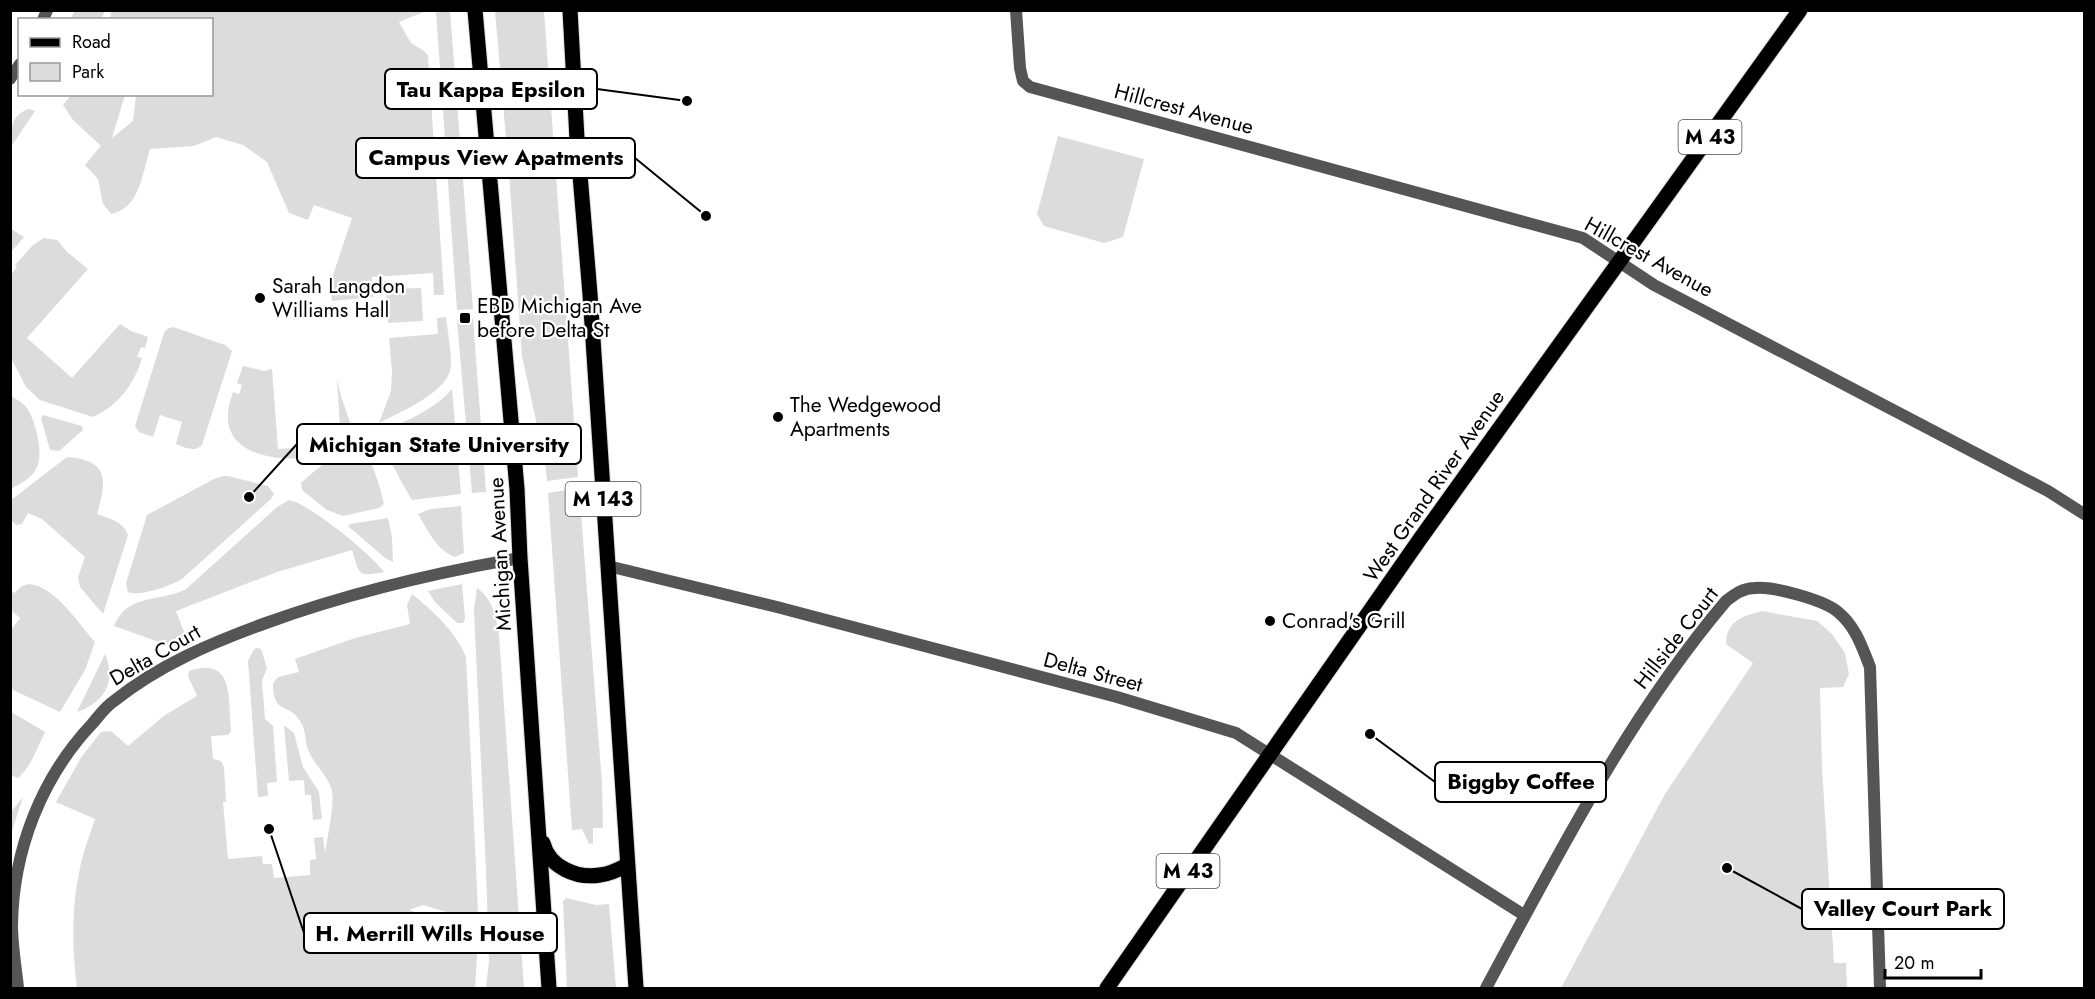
<svg xmlns="http://www.w3.org/2000/svg" width="2095" height="999" font-family="Jost,sans-serif">
<style>
.green{fill:#dcdcdc}
.lines{fill:none;stroke-linecap:round;stroke-linejoin:round}
.primary-casing{stroke:#dbdbdb;stroke-width:17}
.minor{stroke:#555;stroke-width:12}
.primary{stroke:#000;stroke-width:15}
.poi-dot{fill:#000;stroke:#fff;stroke-width:2}
.labels{text-anchor:middle;dominant-baseline:central;stroke-width:4.5;stroke-linejoin:round;paint-order:stroke}
.shield{fill:#fff;stroke:#4c4c4c;stroke-width:1.5}
.shield-label{font-size:20px;font-weight:bold;fill:#000}
.street-label{font-size:21px;fill:#000;stroke:#fff}
.poi-label{font-size:21px;fill:#000;stroke:#fff;text-anchor:start}
.leader{fill:none;stroke:#000;stroke-width:2}
.callout-dot{fill:#000;stroke:#fff;stroke-width:2}
.callout{fill:#fff;stroke:#000;stroke-width:2}
.callout-label{font-size:22px;text-anchor:middle;font-weight:bold;fill:#000}
</style>
<rect width="100%" height="100%" fill="#fff"/>
<!-- green -->
<g class="green">
<path d="M75 11V10L105 11 101 19H70Z"/>
<path d="M109 11H426L399 22 411 43 424 51 428 56 444 295H434L433 273 372 277 373 297 332 301 330 284 352 218 314 205 308 220 289 213 267 162 243 145 216 137 194 146 150 149C142 174 140 208 111 214L103 204 98 179 85 165 101 146 73 120 63 105 71 95H125L112 138 133 121 136 95 212 94V20L110 19 111 13Z"/>
<path d="M436 11H450L473 309 457 310Z"/>
<path d="M495 11H544L578 477 547 481 545 462 522 356 509 173Z"/>
<path d="M29 109 35 111 11 147C10 131 11 114 29 109Z"/>
<path d="M1058 136 1144 159 1123 237 1104 243 1044 226 1037 214Z"/>
<path d="M11 229 24 237 11 252 10 229Z"/>
<path d="M44 238 57 240 67 252 88 269 27 338 72 378 120 324 131 331 148 337 145 348 141 347 137 357 142 358C135 383 118 406 93 417L40 400 26 387 11 358V275L17 267 15 265 33 245Z"/>
<path d="M421 288 423 321 388 323 386 289Z"/>
<path d="M446 317C448 333 451 350 451 365 450 392 400 412 379 423L391 391 392 371 389 338 438 334 437 318Z"/>
<path d="M473 319 486 492 472 493 457 320Z"/>
<path d="M173 327 225 345 232 351 202 445C195 453 184 447 176 444L182 422 160 415 153 437 139 432 135 426 164 333 167 329Z"/>
<path d="M243 366 264 371 272 369 278 449 341 445 337 378 341 396 355 437C340 446 325 454 308 457 279 462 226 455 228 415 228 407 231 399 233 392L239 394 242 385 237 383Z"/>
<path d="M452 389 461 494 412 500C400 479 386 457 382 432 407 420 433 411 452 389Z"/>
<path d="M11 396C16 399 22 402 26 407 35 418 45 456 36 469 31 479 19 484 11 489Z"/>
<path d="M43 415 82 426 83 430 59 451 50 450 41 418Z"/>
<path d="M362 445C373 464 379 483 384 504L379 508 343 516 327 510 302 490 301 483C319 466 338 453 362 445Z"/>
<path d="M67 457C109 460 107 480 97 514 110 519 123 521 128 535L103 614 80 587 78 577 85 557 42 519 28 513 22 524 16 525 11 520V500Z"/>
<path d="M223 476H228L268 486 274 494 271 499 182 579C170 586 140 597 128 592L126 583 147 515 214 479Z"/>
<path d="M579 488 602 783 603 828H593V843L589 844 582 829 572 830 548 493Z"/>
<path d="M289 500C310 504 371 554 384 572 357 577 360 575 352 550L277 572 176 611 186 637 185 641 175 645 159 642 114 626C127 594 157 602 185 590L277 507Z"/>
<path d="M461 506 464 553 455 557C437 551 427 529 418 514L431 509Z"/>
<path d="M388 518 392 537 393 562 385 558 348 526 350 524Z"/>
<path d="M29 584C55 586 78 623 95 642L85 670 60 712 11 689V630L20 618 11 610V591L14 593 22 586Z"/>
<path d="M462 584 465 618 463 623H457L435 602 428 591Z"/>
<path d="M477 588C493 599 496 617 499 635L524 988H486L489 961 486 870 474 610Z"/>
<path d="M412 594C433 611 456 632 466 657L478 910 476 914H453L423 905 409 910 446 921 471 923 476 926 478 938 475 988H77C72 948 71 908 80 868 83 851 90 835 95 819L56 802 82 756 101 732 111 731 128 746 165 715 197 696 188 676 189 671C235 655 228 700 231 731L228 735 211 736 213 759 221 761 224 767 226 802H223L228 859 262 856 263 864H272L274 878 310 875V860L316 859 314 838 323 837 325 853C327 839 336 800 331 788 327 775 315 765 309 752 304 742 307 730 300 721 288 701 273 716 273 683L278 677 299 672 295 659 355 638 410 624 407 605Z"/>
<path d="M1762 611 1817 621 1832 634 1845 653 1849 674 1843 687 1820 688 1822 767 1834 963H1846L1847 988H1561L1665 794 1753 663 1726 644C1726 621 1743 616 1762 611Z"/>
<path d="M257 648 261 649 267 668 262 681 265 719 273 726 277 782 267 783 268 796 258 797 248 661 254 649Z"/>
<path d="M105 654C117 681 104 703 77 712Z"/>
<path d="M11 712 45 732C38 746 31 767 18 778L11 775Z"/>
<path d="M284 725 294 733 303 767 319 792 322 819 313 820 311 795H305L304 780 289 781Z"/>
<path d="M23 797 11 834V812Z"/>
<path d="M566 898 596 905 609 904 616 988H567L563 901Z"/>
</g>
<g class="lines">
<defs>
<g id="primary">
<path d="M475 10 517 489 520 558 549 988"/>
<path d="M570 10 577 139 590 294 636 988"/>
<path d="M543 843C549 867 577 879 600 875 610 874 618 870 627 865"/>
<path d="M1107 988 1420 539 1800 10"/>
</g>
</defs>
<!-- primary casing -->
<use href="#primary" class="primary-casing"/>
<!-- minor -->
<g class="minor">
<path d="M1016 10 1020 68 1023 81 1030 87 1583 238 1654 285 2048 491 2084 514"/>
<path d="M43 20 47 10"/>
<path d="M10 79 20 64"/>
<path d="M608 566 777 607 1117 697 1236 733 1524 915"/>
<path d="M18 988C16 968 12 946 12 925 13 851 41 778 92 724 99 716 105 707 114 701 159 665 211 643 266 623 349 593 433 573 520 558"/>
<path d="M1486 988C1558 855 1627 718 1726 601 1735 594 1743 588 1755 588 1773 586 1824 600 1838 612 1856 627 1862 647 1870 667L1880 988"/>
</g>
<!-- primary -->
<use href="#primary" class="primary"/>
</g>
<!-- markers -->
<g class="poi-dot">
<circle cx="260" cy="298" r="6"/>
<rect x="459" y="312" width="12" height="12" rx="3"/>
<circle cx="778" cy="417" r="6"/>
<circle cx="1270" cy="621" r="6"/>
</g>
<g class="labels">
<!-- shield labels -->
<g class="shield">
<rect x="1678.5" y="120" width="63" height="34" rx="4.5"/>
<rect x="565.5" y="482" width="75" height="34" rx="4.5"/>
<rect x="1156.5" y="854" width="63" height="34" rx="4.5"/>
</g>
<g class="shield-label">
<text x="1710" y="137">M 43</text>
<text x="603" y="499">M 143</text>
<text x="1188" y="871">M 43</text>
</g>
<!-- street labels -->
<g class="street-label">
<text transform="translate(1184 109) rotate(15)">Hillcrest Avenue</text>
<text transform="translate(1649 257) rotate(29)">Hillcrest Avenue</text>
<text transform="translate(1434 486) rotate(-55)">West Grand River Avenue</text>
<text transform="translate(500 554) rotate(-93)">Michigan Avenue</text>
<text transform="translate(1676 638) rotate(-52)">Hillside Court</text>
<text transform="translate(155 655) rotate(-30)">Delta Court</text>
<text transform="translate(1093 672) rotate(15)">Delta Street</text>
</g>
<!-- poi labels -->
<g class="poi-label">
<text x="272" y="286">Sarah Langdon<tspan x="272" dy="24">Williams Hall</tspan></text>
<text x="477" y="306">EBD Michigan Ave<tspan x="477" dy="24">before Delta St</tspan></text>
<text x="790" y="405">The Wedgewood<tspan x="790" dy="24">Apartments</tspan></text>
<text x="1282" y="621">Conrad's Grill</text>
</g>
</g>
<!-- callouts -->
<path class="leader" d="M687 101L597 89M706 216L635 158M249 497L297 444M1370 734L1435 782M1727 868L1802 909M269 829L304 933"/>
<g class="callout-dot">
<circle cx="687" cy="101" r="6"/>
<circle cx="706" cy="216" r="6"/>
<circle cx="249" cy="497" r="6"/>
<circle cx="1370" cy="734" r="6"/>
<circle cx="1727" cy="868" r="6"/>
<circle cx="269" cy="829" r="6"/>
</g>
<g class="callout">
<rect x="385" y="69" width="212" height="40" rx="6"/>
<rect x="356" y="138" width="279" height="40" rx="6"/>
<rect x="297" y="424" width="284" height="40" rx="6"/>
<rect x="1435" y="762" width="171" height="40" rx="6"/>
<rect x="1802" y="889" width="202" height="40" rx="6"/>
<rect x="304" y="913" width="253" height="40" rx="6"/>
</g>
<g class="callout-label">
<text x="491" y="97">Tau Kappa Epsilon</text>
<text x="496" y="165">Campus View Apatments</text>
<text x="439" y="452">Michigan State University</text>
<text x="1521" y="789">Biggby Coffee</text>
<text x="1903" y="916">Valley Court Park</text>
<text x="430" y="941">H. Merrill Wills House</text>
</g>
<!-- border -->
<rect width="2095" height="999" fill="none" stroke="#000000" stroke-width="24"/>
<!-- legend -->
<rect x="18" y="18" width="195" height="78" fill="#ffffff" stroke="#999999" stroke-width="1.5"/>
<rect x="30" y="38" width="30" height="9" fill="#000000" stroke="#999999" stroke-width="1.5"/>
<text x="72" y="48" font-size="18" fill="#000000">Road</text>
<rect x="30" y="63" width="30" height="18" fill="#dcdcdc" stroke="#999999" stroke-width="1.5"/>
<text x="72" y="78" font-size="18" fill="#000000">Park</text>
<!-- scale -->
<path d="M1885 969v9h96v-9" fill="none" stroke="#000000" stroke-width="3"/>
<text x="1894" y="969" font-size="18" fill="#000000" stroke="#ffffff" stroke-width="4.5" paint-order="stroke">20 m</text>
</svg>
